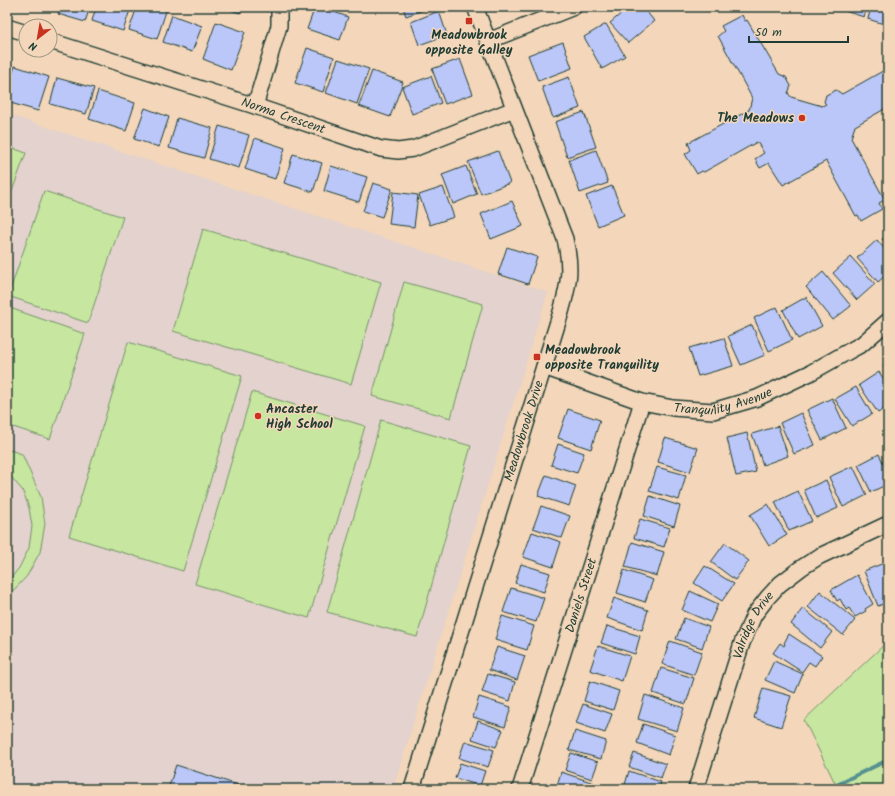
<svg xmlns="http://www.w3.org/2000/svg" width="895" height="796" font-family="Kalam,sans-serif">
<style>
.built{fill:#e3d2cd}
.green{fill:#c7e69f;stroke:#73926a}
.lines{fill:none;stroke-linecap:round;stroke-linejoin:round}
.stream{stroke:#549190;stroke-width:4}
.building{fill:#bbc7f8;stroke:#1f3d34}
.minor-casing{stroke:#1f3d34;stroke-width:18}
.minor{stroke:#f4d7ba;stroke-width:15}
.poi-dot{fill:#c8321e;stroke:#f4d7ba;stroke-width:1.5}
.labels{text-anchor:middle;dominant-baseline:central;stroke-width:3;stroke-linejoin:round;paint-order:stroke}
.poi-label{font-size:13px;font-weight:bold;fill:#1f3d34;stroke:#f4d7ba;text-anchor:start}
.street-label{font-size:13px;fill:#1f3d34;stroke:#f4d7ba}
</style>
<rect width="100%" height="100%" fill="#f4d7ba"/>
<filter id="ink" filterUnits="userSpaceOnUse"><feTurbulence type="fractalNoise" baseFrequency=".025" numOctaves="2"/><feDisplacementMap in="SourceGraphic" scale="8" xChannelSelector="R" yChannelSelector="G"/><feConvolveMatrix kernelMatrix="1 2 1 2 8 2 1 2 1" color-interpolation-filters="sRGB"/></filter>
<g filter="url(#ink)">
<!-- built -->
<path class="built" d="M7 114 548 292 393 789H7Z"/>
<!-- green -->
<g class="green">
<path d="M7 146 26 153 7 205Z"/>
<path d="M44 191 123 217 88 323 8 296Z"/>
<path d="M203 229 381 282 351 384 173 331Z"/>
<path d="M404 282 483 304 451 418 372 396Z"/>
<path d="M7 307 85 334 50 439 7 425Z"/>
<path d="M128 342 242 376 183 571 69 536Z"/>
<path d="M252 392 365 426 309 618 195 584Z"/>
<path d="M381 420 471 446 417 637 327 612Z"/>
<path d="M7 449 22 454 41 497 45 524 40 552 27 576 7 597V583L19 568 29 548 32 526 29 508 23 491 7 472Z"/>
<path d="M888 641V789H838L804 720Z"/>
</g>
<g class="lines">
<!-- stream -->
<path class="stream" d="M830 789 848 779 888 760"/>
</g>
<!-- building -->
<g class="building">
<path d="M60 7H90L85 22 58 14Z"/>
<path d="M96 7H131L123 31 92 21Z"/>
<path d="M137 7 167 8 157 39 129 30Z"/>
<path d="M222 7H243L240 13Z"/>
<path d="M315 7H320L348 17 340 40 307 29Z"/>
<path d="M403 7H432L406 16Z"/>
<path d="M629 7H643L654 21 628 43 610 23Z"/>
<path d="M846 7H867L864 17 845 11Z"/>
<path d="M871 7H888L887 25 868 19Z"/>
<path d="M439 11 447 35 419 45 411 22Z"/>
<path d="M172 15 202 26 192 52 163 42Z"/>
<path d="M742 15 745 21 747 20 779 74 786 77 791 86 788 93 791 97 822 106 826 104 824 102 826 95 836 90 842 94 888 68V107L855 126 851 138 885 200 879 203 882 209 861 221 858 215 856 216 826 161 783 185 769 163 760 168 755 159 764 153 757 142 704 172 702 171 697 174 685 154 691 150 688 143 749 110 752 98 718 36 724 31 721 26Z"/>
<path d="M216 22 245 32 231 70 203 59Z"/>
<path d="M606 24 625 56 602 69 584 37Z"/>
<path d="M563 42 572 68 538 81 528 55Z"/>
<path d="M307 48 334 57 323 92 295 83Z"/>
<path d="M338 59 369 69 357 104 326 93Z"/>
<path d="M460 59 473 94 445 104 432 69Z"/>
<path d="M15 66 49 77 38 111 7 102V90Z"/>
<path d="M372 71 403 82 390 117 359 106Z"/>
<path d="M431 76 441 103 412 114 402 87Z"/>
<path d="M569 77 580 108 553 118 542 87Z"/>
<path d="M57 78 94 88 86 114 50 104Z"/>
<path d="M98 91 135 103 126 131 89 119Z"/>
<path d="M145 108 169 117 159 147 134 139Z"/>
<path d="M584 112 596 147 567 157 555 122Z"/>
<path d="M177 118 212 128 204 158 169 148Z"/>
<path d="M219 126 249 135 239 168 209 159Z"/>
<path d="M255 138 285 148 275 179 245 169Z"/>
<path d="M596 150 608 183 580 193 569 160Z"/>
<path d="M498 151 510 183 481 194 468 162Z"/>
<path d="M293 154 322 163 313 192 284 183Z"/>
<path d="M331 166 367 177 359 202 324 191Z"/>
<path d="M466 166 477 194 453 204 442 175Z"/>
<path d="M373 183 392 189 382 217 363 211Z"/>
<path d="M612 186 624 215 598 226 586 196Z"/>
<path d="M443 187 454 217 430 225 419 195Z"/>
<path d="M393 192 418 195 414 227 389 224Z"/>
<path d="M512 201 523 226 491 239 481 214Z"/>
<path d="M888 233V246L882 239Z"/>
<path d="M877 240 888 253V273L878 282 857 258Z"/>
<path d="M507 247 537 257 528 284 498 274Z"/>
<path d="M851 257 875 284 857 300 833 273Z"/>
<path d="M823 272 851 306 833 320 806 287Z"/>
<path d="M806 297 822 326 798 339 783 310Z"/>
<path d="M777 307 792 340 769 351 754 318Z"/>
<path d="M752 325 765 355 741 365 728 336Z"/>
<path d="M724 338 733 366 698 376 689 348Z"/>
<path d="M888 362V372L883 366Z"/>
<path d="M879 372 888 385V406L878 413 859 385Z"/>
<path d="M856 387 872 414 852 426 835 399Z"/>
<path d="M832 398 846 428 822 440 807 410Z"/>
<path d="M568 409 600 420 591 449 558 438Z"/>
<path d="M801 413 815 445 794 454 780 423Z"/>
<path d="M778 426 788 456 763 465 752 434Z"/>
<path d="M747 433 756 472 736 476 727 438Z"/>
<path d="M665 438 698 448 690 472 658 462Z"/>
<path d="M558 444 584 453 577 473 551 465Z"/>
<path d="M888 444V454L884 445Z"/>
<path d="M879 454 888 473V484L871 492 858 465Z"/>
<path d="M853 466 867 495 843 507 829 477Z"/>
<path d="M657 467 686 475 679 500 649 491Z"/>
<path d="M546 475 576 486 569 506 538 496Z"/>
<path d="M826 480 838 508 816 518 804 490Z"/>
<path d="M798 491 812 521 789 531 775 502Z"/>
<path d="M650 496 680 506 674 526 644 516Z"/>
<path d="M768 504 787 535 769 546 750 515Z"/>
<path d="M541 506 570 516 562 538 533 528Z"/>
<path d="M640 519 670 528 664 547 634 538Z"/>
<path d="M532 532 561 542 553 567 523 557Z"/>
<path d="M632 542 664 552 657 576 625 567Z"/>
<path d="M725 543 749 561 735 580 711 562Z"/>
<path d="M884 563 888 573V602L878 606 864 571Z"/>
<path d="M521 564 550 573 544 592 515 583Z"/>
<path d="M705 566 734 584 722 601 694 583Z"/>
<path d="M624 570 653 580 645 602 617 593Z"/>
<path d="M857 575 873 604 865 609 866 611 855 617 849 608 846 610 840 599 837 601 831 590Z"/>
<path d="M511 588 544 598 536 622 503 612Z"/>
<path d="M690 591 718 604 710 622 682 610Z"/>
<path d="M820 591 855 620 843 635 808 607Z"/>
<path d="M614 598 648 610 642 630 607 618Z"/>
<path d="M803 608 832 632 820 648 791 624Z"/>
<path d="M502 616 534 626 527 650 495 640Z"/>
<path d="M684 618 709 627 702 648 676 639Z"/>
<path d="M607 626 640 636 635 654 601 643Z"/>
<path d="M789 634 822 656 815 666 809 662 802 672 773 653 780 643 784 646 785 644 784 643Z"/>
<path d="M670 641 702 652 694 675 662 664Z"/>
<path d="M598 646 630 656 622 681 590 670Z"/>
<path d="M497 647 525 656 517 680 489 670Z"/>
<path d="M774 661 803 674 795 693 765 680Z"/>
<path d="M661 668 694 678 686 704 653 693Z"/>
<path d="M488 674 515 682 510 701 482 692Z"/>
<path d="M590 681 619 691 613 710 584 701Z"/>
<path d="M763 688 791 696 781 727 754 718Z"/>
<path d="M645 695 684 708 677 731 638 719Z"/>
<path d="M479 697 511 707 505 727 473 717Z"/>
<path d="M583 704 612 714 605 733 576 723Z"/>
<path d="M478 721 503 730 496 747 472 739Z"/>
<path d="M643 724 675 735 669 755 637 743Z"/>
<path d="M575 731 606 741 601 759 569 750Z"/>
<path d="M465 741 494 750 488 767 459 758Z"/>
<path d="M571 753 598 762 592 779 565 770Z"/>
<path d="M634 753 666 764 661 778 629 767Z"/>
<path d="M460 763 485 771 480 786 455 778Z"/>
<path d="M176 765 247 788V789H168Z"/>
<path d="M629 771 661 782 659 789 624 788Z"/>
<path d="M561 772 594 783 592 789H556Z"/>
</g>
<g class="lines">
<defs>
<g id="minor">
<path d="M7 27 26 33"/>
<path id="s1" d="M50 41 255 106 381 149 398 151 413 149 514 109"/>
<path d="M488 41 574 7"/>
<path d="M255 106 279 26V7"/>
<path id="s2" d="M544 367 642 402 673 408 713 411 757 398 810 373 851 350 862 344 888 321"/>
<path id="s3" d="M412 789 561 312C569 284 572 268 565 239L475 7"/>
<path id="s4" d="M520 789 642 402"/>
<path id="s5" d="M696 789 742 643 754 615 768 597 780 584 801 568 820 556 888 524"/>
</g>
</defs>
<!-- minor casing -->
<use href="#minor" class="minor-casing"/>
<!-- minor -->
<use href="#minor" class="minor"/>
</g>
</g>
<!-- markers -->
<g class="poi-dot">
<rect x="465" y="17" width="8" height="8" rx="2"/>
<circle cx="802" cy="118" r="4"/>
<rect x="533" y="353" width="8" height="8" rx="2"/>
<circle cx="258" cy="416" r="4"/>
</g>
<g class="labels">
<!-- poi labels -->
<g class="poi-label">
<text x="469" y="35" text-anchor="middle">Meadowbrook<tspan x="469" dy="15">opposite Galley</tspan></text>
<text x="794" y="118" text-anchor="end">The Meadows</text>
<text x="545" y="350">Meadowbrook<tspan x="545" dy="15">opposite Tranquility</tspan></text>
<text x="266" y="409">Ancaster<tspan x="266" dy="15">High School</tspan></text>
</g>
<!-- street labels -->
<g class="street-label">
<text stroke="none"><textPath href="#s1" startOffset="245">Norma Crescent</textPath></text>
<text stroke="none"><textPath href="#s2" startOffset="187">Tranquility Avenue</textPath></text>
<text stroke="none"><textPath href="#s3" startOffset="375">Meadowbrook Drive</textPath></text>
<text stroke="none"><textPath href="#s4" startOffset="203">Daniels Street</textPath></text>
<text stroke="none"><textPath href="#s5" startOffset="174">Valridge Drive</textPath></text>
</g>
</g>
<!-- margin -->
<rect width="895" height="796" fill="none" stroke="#f4d7ba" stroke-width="24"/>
<rect x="12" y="12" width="871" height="772" fill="none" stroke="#1f3d34" stroke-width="1.5" filter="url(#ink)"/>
<!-- north arrow -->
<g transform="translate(38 38) rotate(211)"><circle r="19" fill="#f4d7ba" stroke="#9f9984"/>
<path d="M0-3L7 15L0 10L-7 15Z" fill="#c8321e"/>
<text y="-6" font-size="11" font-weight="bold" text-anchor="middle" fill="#1f3d34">N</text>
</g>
<!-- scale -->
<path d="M749 36v6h99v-6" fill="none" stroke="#1f3d34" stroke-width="2"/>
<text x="755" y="36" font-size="12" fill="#1f3d34" stroke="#f4d7ba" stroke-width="3" paint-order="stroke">50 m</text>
</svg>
